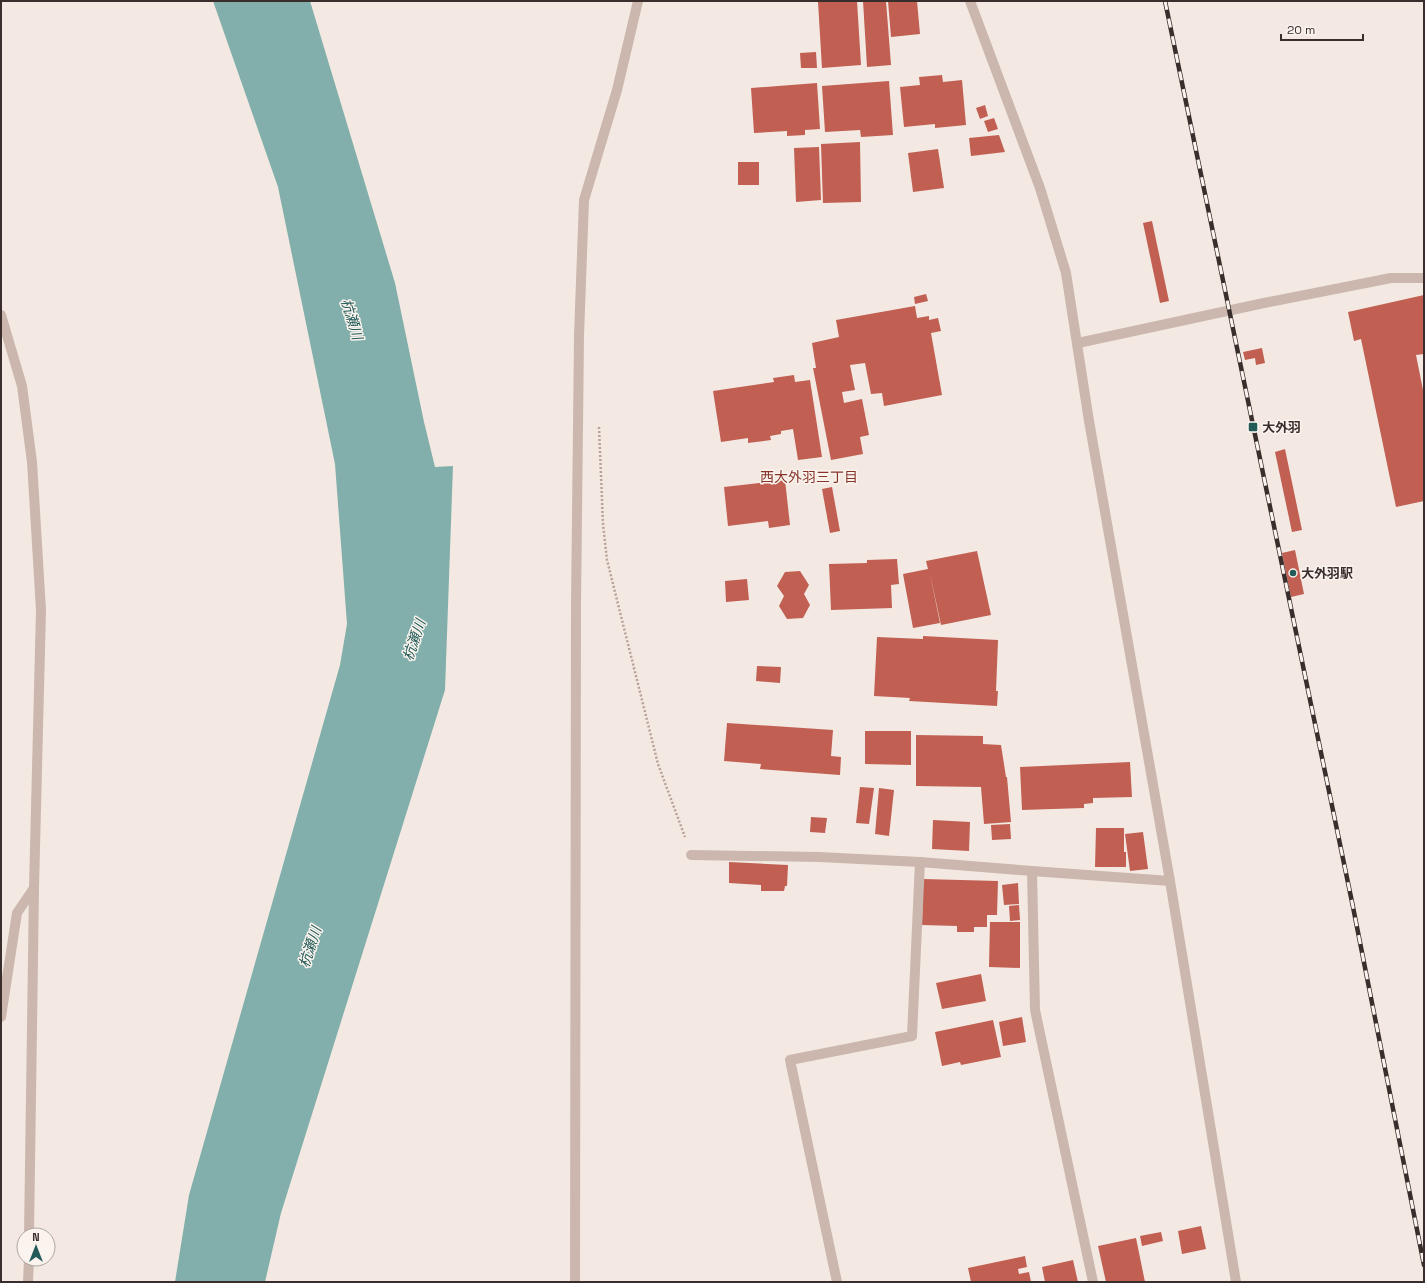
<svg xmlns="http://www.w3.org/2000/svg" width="1425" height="1283" font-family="'Space Grotesk','Noto Sans JP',sans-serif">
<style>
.water{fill:#82afab}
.building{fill:#c15f52}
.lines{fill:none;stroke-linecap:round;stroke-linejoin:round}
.path{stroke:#b7a198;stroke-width:2.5;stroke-dasharray:2 2;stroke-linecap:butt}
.minor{stroke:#cbb7ae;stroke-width:10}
.rail-casing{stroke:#3a2e2c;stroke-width:4.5}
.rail{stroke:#faf3ee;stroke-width:3;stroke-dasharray:9;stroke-linecap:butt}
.poi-dot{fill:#225a57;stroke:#faf3ee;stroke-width:1.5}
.labels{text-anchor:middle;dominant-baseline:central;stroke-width:3;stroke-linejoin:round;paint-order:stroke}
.poi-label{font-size:13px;font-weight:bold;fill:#3a2e2c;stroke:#faf3ee;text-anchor:start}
.water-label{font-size:14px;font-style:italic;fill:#225a57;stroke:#faf3ee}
.neighbourhood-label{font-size:14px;fill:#863328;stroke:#faf3ee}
</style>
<rect width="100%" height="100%" fill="#f3e9e2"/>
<!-- water -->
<path class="water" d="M213 1H310L395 283 424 422 435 467 453 466 445 690 281 1213 265 1282H175L189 1195 340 665 347 624 335 464 278 187Z"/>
<!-- building -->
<g class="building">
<path d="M829 1H857L861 65 822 68 818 2Z"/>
<path d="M863 1H886L891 65 867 67Z"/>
<path d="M888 1H917L920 34 891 37Z"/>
<path d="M816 52 817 68H801L800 53Z"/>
<path d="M942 75 943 82 962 80 966 125 935 128V124L904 127 900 87 920 85 919 77Z"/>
<path d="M889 81 893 135 861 137 860 130 825 132 822 86Z"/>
<path d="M817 83 820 129 805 130V135L787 136V131L754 133 751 88Z"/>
<path d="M985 105 988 116 980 119 976 108Z"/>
<path d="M994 118 998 129 988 132 984 121Z"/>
<path d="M999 135 1005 152 971 156 969 138Z"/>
<path d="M860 142 861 202 823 203 821 144Z"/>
<path d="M819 147 821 200 796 202 794 148Z"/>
<path d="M938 149 944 188 913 192 908 153Z"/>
<rect x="738" y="162" width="21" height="23"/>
<path d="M1152 221 1169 301 1160 303 1143 223Z"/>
<path d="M926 294 928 301 915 304 914 297Z"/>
<path d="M1424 295V354L1416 355 1424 395V501L1396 507 1361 339 1354 341 1348 312Z"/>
<path d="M915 306 917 318 929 316V320L938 318 941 331 931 333 942 395 884 406 882 393 871 394 865 363 850 365 855 390 842 392 844 403 862 399 869 435 860 437 863 454 831 460 813 368H816L812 343 839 337 836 320Z"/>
<path d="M1262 348 1265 363 1256 365 1255 358 1245 360 1243 352Z"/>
<path d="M794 375 795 382 810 380 822 457 798 460 793 429 781 431V434L770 436 771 440 748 443V438L721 442 713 391 774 382 773 378Z"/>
<path d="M1285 449 1302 530 1292 532 1275 452Z"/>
<path d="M785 480 790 525 769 528 768 521 728 526 724 487Z"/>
<path d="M832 487 840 531 830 533 822 489Z"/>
<path d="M1295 550 1304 594 1291 597 1282 553Z"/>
<path d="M977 551 991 615 941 625 929 569 940 623 913 628 903 574 928 569 926 561Z"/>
<path d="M897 559 899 584 891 585 892 608 831 610 829 564 867 563V560Z"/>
<path d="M800 571 809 585 804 594 810 605 803 618 787 619 779 606 784 596 777 586 785 572Z"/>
<path d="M747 579 749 600 726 602 725 581Z"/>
<path d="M923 636 998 640 996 691H998L997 706 909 701 910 698 874 696 877 637 923 639Z"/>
<path d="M757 666 781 667 780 683 756 681Z"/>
<path d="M727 723 833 730 831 756 841 757 840 775 760 769 761 764 724 761Z"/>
<path d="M865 731H911V765L865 764Z"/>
<path d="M916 735 983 736V744L1001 745 1006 777H1007L1011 822 984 824 981 787 916 786Z"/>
<path d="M1130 762 1132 797 1093 798V803L1084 804V808L1022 810 1020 767Z"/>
<path d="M860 787 874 788 869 824 856 823Z"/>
<path d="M879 788 894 790 889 836 875 834Z"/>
<path d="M811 817 827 818 825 833 810 832Z"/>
<path d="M933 820 970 822 969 851 932 849Z"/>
<path d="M1010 824 1011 839 992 840 991 825Z"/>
<path d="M1096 828H1124V852H1126V867H1095Z"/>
<path d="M1143 832 1148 869 1130 871 1125 834Z"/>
<path d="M729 862 788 865 787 886H785L784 891H761V885L729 883Z"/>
<path d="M923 879 998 881 997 915H987V927H974V932H957V926L922 925Z"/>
<path d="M1018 883 1019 904 1004 905 1002 885Z"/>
<path d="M1019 905 1020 920 1010 921 1009 906Z"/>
<path d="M990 922H1020V968L989 967Z"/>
<path d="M981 974 986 1001 942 1009 936 983Z"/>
<path d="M1022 1017 1026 1042 1003 1046 999 1022Z"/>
<path d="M993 1020 1001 1057 961 1065 960 1062 942 1066 935 1032Z"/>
<path d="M1201 1226 1206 1249 1182 1254 1178 1231Z"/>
<path d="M1161 1232 1163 1241 1142 1246 1140 1236Z"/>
<path d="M1136 1238 1145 1282H1106L1098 1246Z"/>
<path d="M1025 1256 1027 1267 1018 1269 1019 1274 1029 1272 1031 1282H971L968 1268Z"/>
<path d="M1073 1260 1078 1282H1045L1042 1267Z"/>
</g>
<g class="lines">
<!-- path -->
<path class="path" d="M599 427 603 524 607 560 658 764 685 837"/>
<!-- minor -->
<g class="minor">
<path d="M970 1 1040 188 1066 273 1089 421 1170 881 1236 1282"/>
<path d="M1 315 22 386 32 462 41 610 34 888 29 1235"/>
<path d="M1078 343 1264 303 1391 278H1424"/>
<path d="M691 855 819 857 920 862 1032 871 1170 881"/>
<path d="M1032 871 1035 1010 1093 1282"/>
<path d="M1 1017 17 913 34 888"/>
<path d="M28 1282 29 1259"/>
<path d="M575 1282 576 605 579 336 584 200 617 90 638 1"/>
<path d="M837 1282 790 1060 912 1036 920 862"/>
</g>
<defs>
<path id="rail" d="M1165 1 1352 902 1424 1265"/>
</defs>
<!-- rail casing -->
<use href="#rail" class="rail-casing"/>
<!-- rail -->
<use href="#rail" class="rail"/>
</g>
<!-- markers -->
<g class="poi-dot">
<rect x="1248" y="422" width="10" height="10" rx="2"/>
<circle cx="1293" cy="573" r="4"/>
</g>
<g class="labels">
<!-- poi labels -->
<g class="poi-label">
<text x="1262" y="427">大外羽</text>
<text x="1301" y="573">大外羽駅</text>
</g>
<!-- water labels -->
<g class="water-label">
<text transform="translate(352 319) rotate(73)">杭瀬川</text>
<text transform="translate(414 640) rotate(-71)">杭瀬川</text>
<text transform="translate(310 947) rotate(-72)">杭瀬川</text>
</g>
<!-- neighbourhood labels -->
<g class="neighbourhood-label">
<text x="809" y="477">西大外羽三丁目</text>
</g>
</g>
<!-- border -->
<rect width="1425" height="1283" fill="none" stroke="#3a2e2c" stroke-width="4"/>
<!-- north arrow -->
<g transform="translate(36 1247)"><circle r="19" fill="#faf3ee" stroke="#ada4a0"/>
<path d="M0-3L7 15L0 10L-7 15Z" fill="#225a57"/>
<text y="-6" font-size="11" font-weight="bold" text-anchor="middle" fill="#3a2e2c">N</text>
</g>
<!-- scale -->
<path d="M1281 34v6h82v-6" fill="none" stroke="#3a2e2c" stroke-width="2"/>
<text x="1287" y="34" font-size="12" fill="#3a2e2c" stroke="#faf3ee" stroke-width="3" paint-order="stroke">20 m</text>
</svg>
